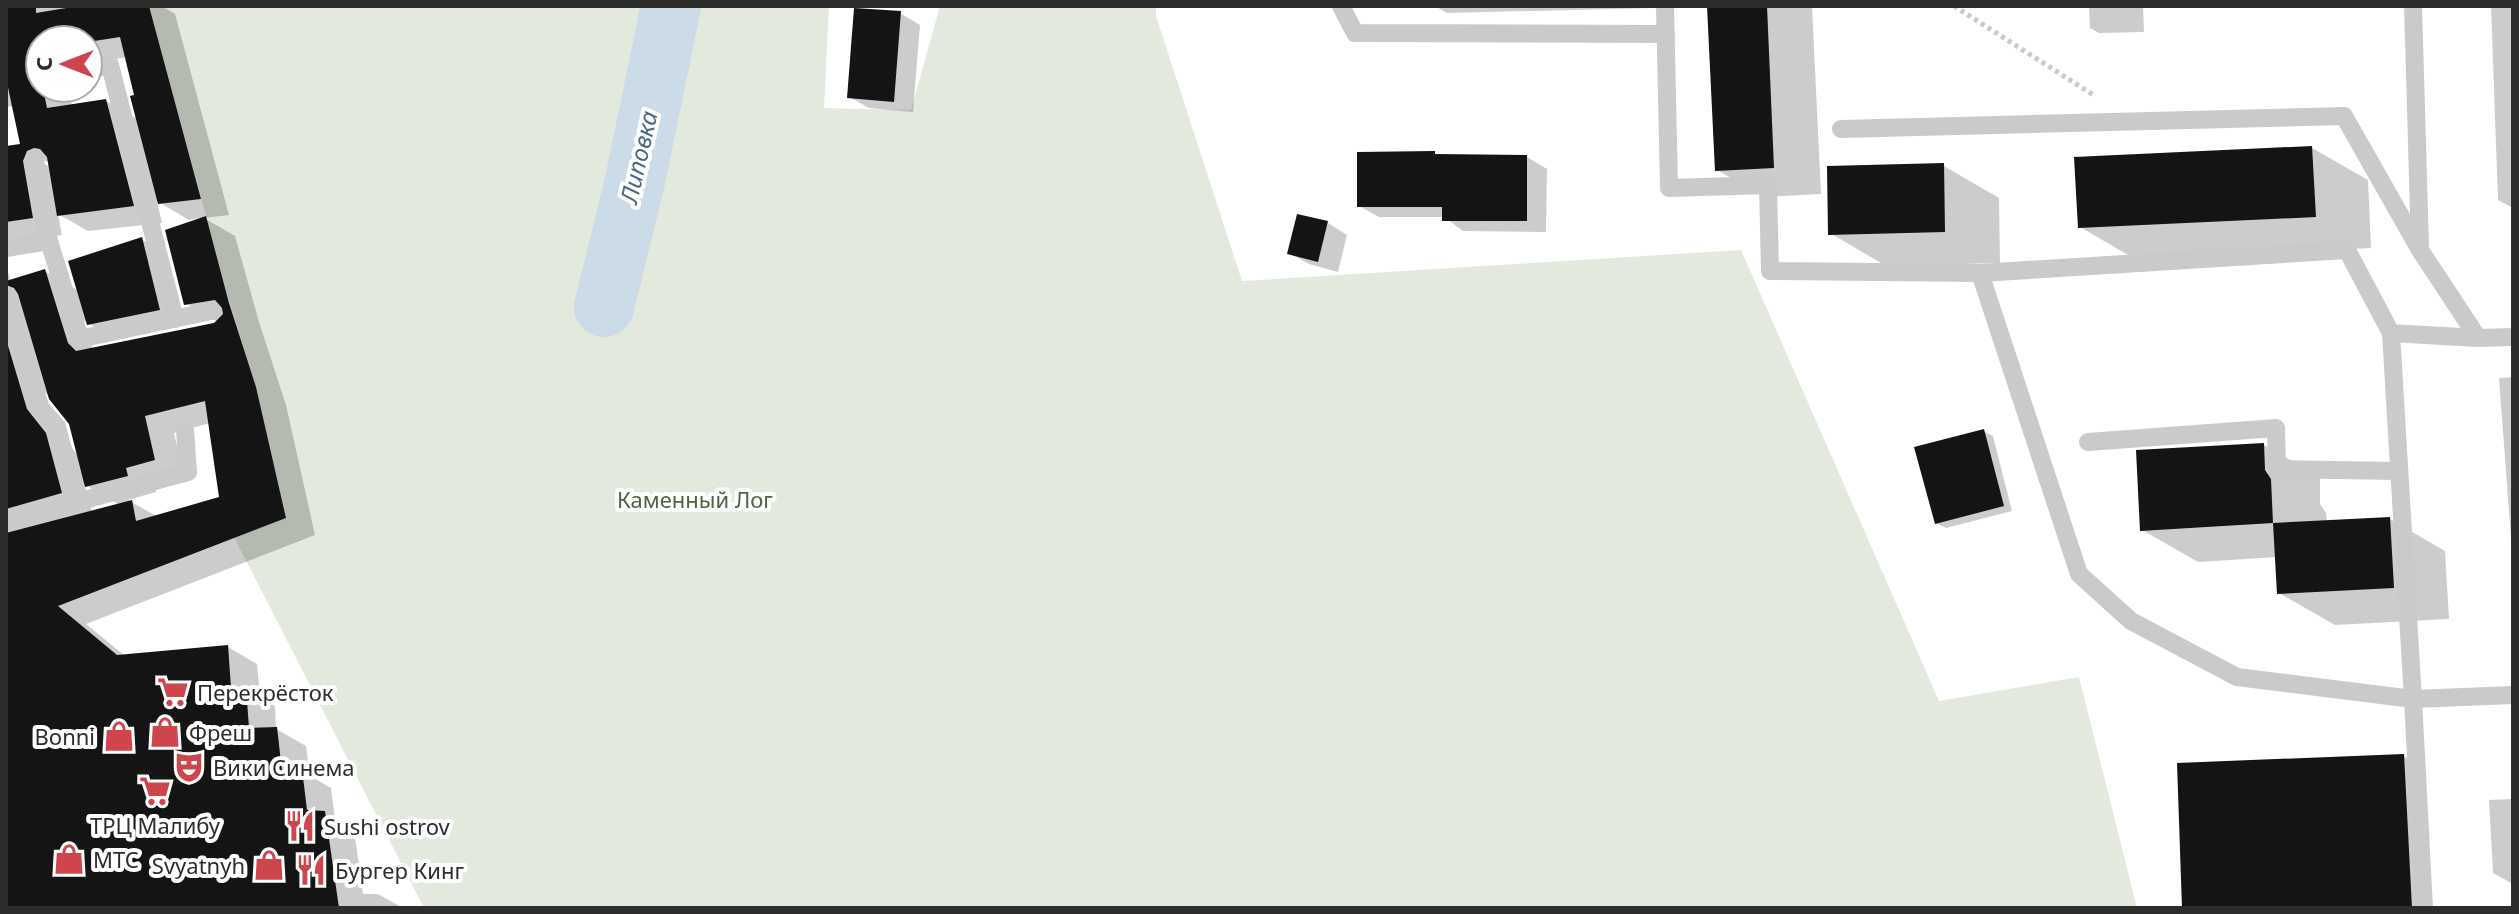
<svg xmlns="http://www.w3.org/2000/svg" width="2519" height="914" font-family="'Noto Sans',sans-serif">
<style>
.green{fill:#e3e9dd}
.shadow{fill:#0003;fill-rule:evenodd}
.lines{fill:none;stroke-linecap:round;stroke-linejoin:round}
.river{stroke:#cbdbe7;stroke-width:60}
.building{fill:#141414}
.path{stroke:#cacaca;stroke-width:5;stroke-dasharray:4 4;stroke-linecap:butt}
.service{stroke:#cacaca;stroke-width:18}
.labels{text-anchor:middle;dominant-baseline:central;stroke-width:8;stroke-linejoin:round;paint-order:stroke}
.park-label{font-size:22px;fill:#506341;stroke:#fff}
.poi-label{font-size:22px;fill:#2d2d2d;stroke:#fff;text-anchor:start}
.water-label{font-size:24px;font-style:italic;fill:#466b85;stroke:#fff}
</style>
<rect width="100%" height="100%" fill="#fff"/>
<!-- green -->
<path class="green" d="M149 6H829L824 108 911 110 940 6H1156V16L1242 281 1741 250 1939 701 2079 677 2137 908H424L234 537 286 518 256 387 227 293Z"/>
<!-- shadow -->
<g class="shadow">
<path d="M6 6H64V10L89 6H162L175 14 229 215 204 218 235 236 259 322 286 405 315 535 86 624 125 656 228 647 257 664 260 697 275 706 276 729 306 746 310 776 331 788 335 819 354 830 363 894H378L403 908H6V266L11 282 45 271 79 291 141 239 151 245 169 314 98 329 84 321 93 350 218 322 185 303 200 218 189 220 157 201 162 223 88 231 58 214 62 235 6 241V148L23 146 14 106 6 107ZM40 40H88V64L127 57 139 120 106 101 72 106 69 88H40ZM39 161H47L50 167ZM45 392 70 423 79 457 56 427ZM210 423 221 499 158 517 128 500 156 492 155 484 184 476 174 433ZM84 484 120 505 92 512Z"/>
<path d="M1435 6H1695V7L1447 13Z"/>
<path d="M1709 6H1812L1821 194 1764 197 1717 170Z"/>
<path d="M2089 6H2143L2144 32 2099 33 2090 28Z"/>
<path d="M2491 6H2513V208L2498 200Z"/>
<path d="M900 13 920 25 913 112 869 108 849 97Z"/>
<path d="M2312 148 2368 180 2371 248 2135 259 2080 227Z"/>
<path d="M1434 153 1440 157H1527L1547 169 1546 232 1463 231 1444 217H1379L1359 206Z"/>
<path d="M1944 166 1999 198 2000 263 1886 266 1830 233Z"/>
<path d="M1298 216 1328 223 1347 235 1338 272 1309 264 1289 253Z"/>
<path d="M2513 377V564L2499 378Z"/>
<path d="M1983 431 1993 436 2012 511 1946 528 1936 523Z"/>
<path d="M2264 445 2320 477V504L2326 513 2327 522 2390 519 2445 551 2449 619 2335 625 2279 593 2277 557 2198 562 2142 530Z"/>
<path d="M2403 756 2413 761 2422 908H2184Z"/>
<path d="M2513 799V884L2493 873 2489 800Z"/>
</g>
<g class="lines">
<!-- river -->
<path class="river" d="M604 307 635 181 671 6"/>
</g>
<!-- building -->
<g class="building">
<path d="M6 6H36V13L78 6H149L201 199 158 204 130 96 134 95 120 37 88 42V40H40V50L37 51 40 88H43L47 108 106 99 134 206 57 216 47 157 40 149 34 148 27 151 23 161 33 218 6 222V146L20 144 6 78Z"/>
<path d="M1707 6H1767L1774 168 1715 171Z"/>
<path d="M854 8 901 11 894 102 847 98Z"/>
<path d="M2312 146 2316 217 2078 228 2074 157Z"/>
<path d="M1435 151V154L1527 155V221H1442V207H1357V152Z"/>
<path d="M1944 163 1945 232 1828 235 1827 166Z"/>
<path d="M1297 214 1328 221 1318 262 1287 254Z"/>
<path d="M206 216 229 303 256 387 286 518 58 606 117 655 228 645 231 688 246 687 249 728 277 727 282 771 302 769 307 810 325 811 339 908H6V533L132 500 136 521 219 497 205 401 145 416 155 460 126 468 128 476 85 487 69 424 49 399 18 294 14 288 6 285V281L45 269 68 343 76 351 214 323 223 314 222 308 215 300 184 305 165 230Z"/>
<path d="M142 237 160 310 87 325 68 261Z"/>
<path d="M6 339 27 409 46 433 62 493 6 509Z"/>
<path d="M1984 429 2004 506 1935 524 1914 447Z"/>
<path d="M2264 443 2265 470 2271 479 2273 523 2140 531 2136 450Z"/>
<path d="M2390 517 2394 588 2277 594 2273 523Z"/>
<path d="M2404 754 2412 908H2182L2177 763Z"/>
</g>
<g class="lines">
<!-- path -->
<path class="path" d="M1954 6 2095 96"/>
<!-- service -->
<g class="service">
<path d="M1341 6 1355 33 1666 34"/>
<path d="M1665 6 1669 188 1768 185 1770 271 1980 273 2079 574 2131 621 2237 677 2413 699 2391 333"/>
<path d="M2413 6 2420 247"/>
<path d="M88 70 110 65 175 319"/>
<path d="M1841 129 2344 116 2420 250 2478 338 2513 337"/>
<path d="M49 241 79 339 211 311"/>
<path d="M6 248 49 241 35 160"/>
<path d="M1980 273 2347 250 2391 333 2478 338"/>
<path d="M6 297 38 405 57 427 77 502"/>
<path d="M2088 442 2276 428 2277 469 2399 471"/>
<path d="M6 521 188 472 185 430"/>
<path d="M2424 908 2413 699 2513 695"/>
</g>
</g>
<!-- icons -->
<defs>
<symbol id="supermarket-bare" viewBox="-9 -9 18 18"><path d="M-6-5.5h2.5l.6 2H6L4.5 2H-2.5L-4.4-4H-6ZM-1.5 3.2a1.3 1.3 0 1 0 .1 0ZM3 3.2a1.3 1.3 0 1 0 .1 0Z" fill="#ce454b" stroke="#fff" stroke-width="2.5" paint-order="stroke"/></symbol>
<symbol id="shop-bare" viewBox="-9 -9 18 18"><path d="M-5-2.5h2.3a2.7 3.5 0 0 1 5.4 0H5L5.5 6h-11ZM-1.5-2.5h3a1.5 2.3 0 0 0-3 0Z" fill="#ce454b" stroke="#fff" stroke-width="2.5" paint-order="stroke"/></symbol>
<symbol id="theatre-bare" viewBox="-9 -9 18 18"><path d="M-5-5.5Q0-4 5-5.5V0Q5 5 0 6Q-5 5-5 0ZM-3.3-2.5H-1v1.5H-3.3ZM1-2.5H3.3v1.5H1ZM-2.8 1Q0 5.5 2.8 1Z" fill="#ce454b" stroke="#fff" stroke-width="2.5" paint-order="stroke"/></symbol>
<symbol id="restaurant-bare" viewBox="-9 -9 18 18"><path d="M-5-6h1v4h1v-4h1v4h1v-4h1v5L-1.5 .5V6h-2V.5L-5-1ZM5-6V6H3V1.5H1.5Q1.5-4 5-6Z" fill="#ce454b" stroke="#fff" stroke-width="2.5" paint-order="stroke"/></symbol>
</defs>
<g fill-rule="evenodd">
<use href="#supermarket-bare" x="151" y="670" width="44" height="44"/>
<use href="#shop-bare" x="143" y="710" width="44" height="44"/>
<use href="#shop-bare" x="97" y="714" width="44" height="44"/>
<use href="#theatre-bare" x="167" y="745" width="44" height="44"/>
<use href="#supermarket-bare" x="133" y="769" width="44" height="44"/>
<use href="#restaurant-bare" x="278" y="804" width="44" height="44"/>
<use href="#shop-bare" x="47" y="837" width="44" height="44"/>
<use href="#shop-bare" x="247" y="843" width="44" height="44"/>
<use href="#restaurant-bare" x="289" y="848" width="44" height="44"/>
</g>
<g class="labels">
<!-- park labels -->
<g class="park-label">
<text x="695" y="499">Каменный Лог</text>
</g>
<!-- poi labels -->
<g class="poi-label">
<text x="197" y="692">Перекрёсток</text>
<text x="189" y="732">Фреш</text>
<text x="95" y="736" text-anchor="end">Bonni</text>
<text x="213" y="767">Вики Синема</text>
<text x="155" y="825" text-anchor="middle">ТРЦ Малибу</text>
<text x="324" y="826">Sushi ostrov</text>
<text x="93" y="859">МТС</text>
<text x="245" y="865" text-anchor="end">Svyatnyh</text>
<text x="335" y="870">Бургер Кинг</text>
</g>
<!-- water labels -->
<g class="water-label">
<text transform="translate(638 157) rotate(-77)">Липовка</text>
</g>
</g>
<!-- border -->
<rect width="2519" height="914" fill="none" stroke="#2d2d2d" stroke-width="16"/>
<!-- north arrow -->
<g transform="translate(64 64) rotate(270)"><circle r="38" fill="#ffffff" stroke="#ababab" stroke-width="2"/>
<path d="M0-6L14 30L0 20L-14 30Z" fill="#ce454b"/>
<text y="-12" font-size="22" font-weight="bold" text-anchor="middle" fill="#2d2d2d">С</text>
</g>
</svg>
